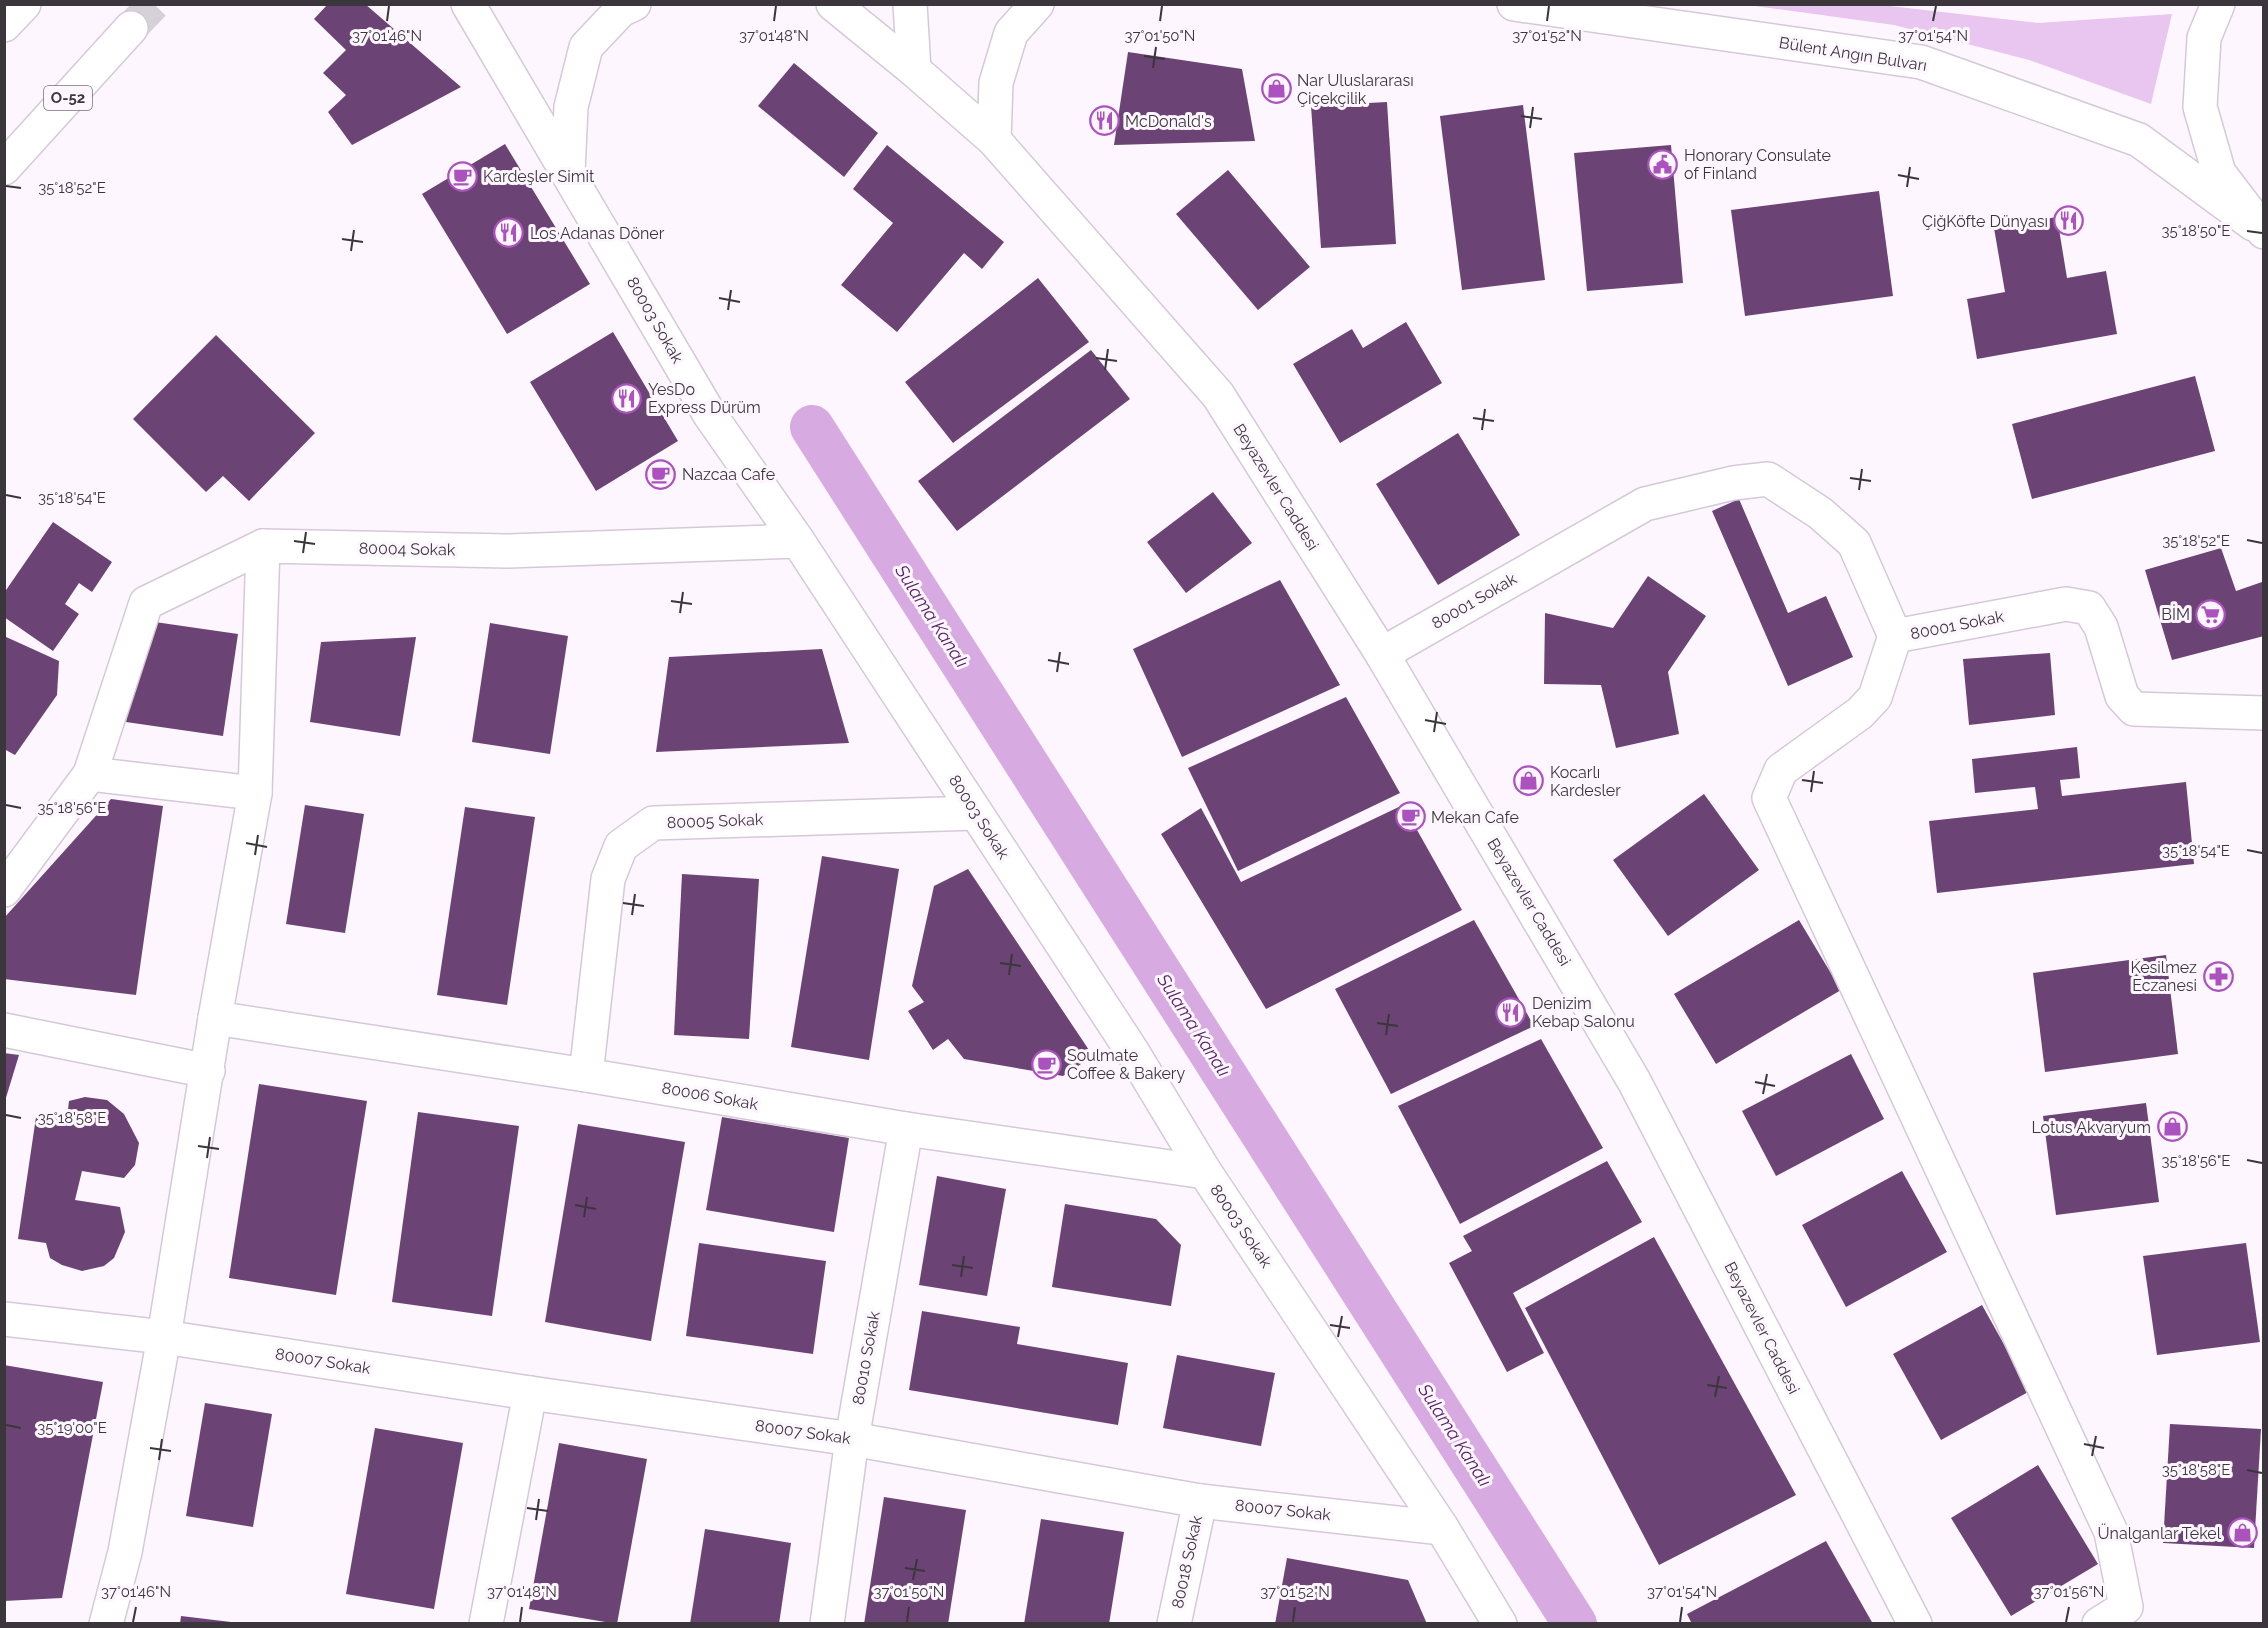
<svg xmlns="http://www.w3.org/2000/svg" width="2268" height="1628" font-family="Raleway,sans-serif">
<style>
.green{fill:#e8c6ef}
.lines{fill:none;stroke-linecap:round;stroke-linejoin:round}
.canal{stroke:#d8aae2;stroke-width:44}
.building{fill:#6c4375}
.motorway-tunnel{stroke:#d6d0d8;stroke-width:33;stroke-dasharray:33 16;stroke-linecap:butt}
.minor-casing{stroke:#d5c9d8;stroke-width:36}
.tertiary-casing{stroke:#d5c9d8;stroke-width:36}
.secondary-casing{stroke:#d5c9d8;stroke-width:36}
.primary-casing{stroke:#d5c9d8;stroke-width:36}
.motorway-casing{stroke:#d5c9d8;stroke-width:36}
.minor{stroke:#fff;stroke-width:33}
.tertiary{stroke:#fff;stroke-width:33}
.secondary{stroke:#fff;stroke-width:33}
.primary{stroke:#fff;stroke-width:33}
.motorway{stroke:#fff;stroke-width:33}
.ticks{fill:none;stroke:#3b363c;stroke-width:2}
.labels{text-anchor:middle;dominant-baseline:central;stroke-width:6;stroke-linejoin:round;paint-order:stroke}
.shield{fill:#fdf6ff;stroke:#757076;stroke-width:1.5}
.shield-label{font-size:15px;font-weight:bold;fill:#3b363c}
.street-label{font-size:16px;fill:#3b363c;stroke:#fdf6ff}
.poi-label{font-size:16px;fill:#3b363c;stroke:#fdf6ff;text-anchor:start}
.water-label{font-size:18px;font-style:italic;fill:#541e60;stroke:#fdf6ff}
.ticks-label{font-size:15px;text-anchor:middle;fill:#3b363c;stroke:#fdf6ff;stroke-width:6;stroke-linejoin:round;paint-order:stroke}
</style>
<rect width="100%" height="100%" fill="#fdf6ff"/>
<!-- green -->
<path class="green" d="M1872 4 2038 23 2172 14 2151 104 2029 60 1894 25 1748 5Z"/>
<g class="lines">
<!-- canal -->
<path class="canal" d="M812 427 1575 1624"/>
</g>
<!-- building -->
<g class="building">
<path d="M328 4H365L461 87 352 145 328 112 346 95 323 73 346 50 314 19Z"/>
<path d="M1128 52 1242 69 1255 141 1114 145Z"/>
<path d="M794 63 878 133 844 177 758 106Z"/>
<path d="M1387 102 1396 244 1321 248 1311 106Z"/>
<path d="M1523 105 1545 280 1462 290 1440 116Z"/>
<path d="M505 144 590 284 507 334 422 194Z"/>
<path d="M887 145 1004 242 982 269 964 253 897 332 841 285 893 223 853 189Z"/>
<path d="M1671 145 1683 283 1587 291 1574 153Z"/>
<path d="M1228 170 1310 267 1258 310 1176 214Z"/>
<path d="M1879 191 1893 296 1745 316 1731 210Z"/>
<path d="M2057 217 2067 278 2106 271 2117 334 1977 359 1967 299 2005 292 1994 228Z"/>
<path d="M1038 278 1089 342 953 443 905 382Z"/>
<path d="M1406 322 1442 383 1340 443 1293 364 1352 329 1363 348Z"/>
<path d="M613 332 678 441 596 491 530 382Z"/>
<path d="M216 335 315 433 249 501 223 476 206 492 133 419Z"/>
<path d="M1091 350 1130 399 957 531 918 481Z"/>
<path d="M2195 376 2215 451 2032 499 2012 424Z"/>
<path d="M1458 433 1520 535 1438 585 1376 484Z"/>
<path d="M1213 492 1252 543 1186 593 1147 542Z"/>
<path d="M1739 499 1788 613 1826 596 1853 657 1788 686 1712 511Z"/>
<path d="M53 522 112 562 92 592 79 583 65 604 79 614 53 651 4 617V593Z"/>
<path d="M2221 548 2236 591 2262 582 2264 636 2172 660 2145 570Z"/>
<path d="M1648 576 1706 616 1668 672 1679 734 1616 748 1601 685 1544 684 1545 613 1613 628Z"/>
<path d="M1280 580 1340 685 1182 757 1133 649Z"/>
<path d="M141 620 238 634 223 736 126 722Z"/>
<path d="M490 623 568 636 550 754 472 742Z"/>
<path d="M4 636 59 661 57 695 15 755 4 749Z"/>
<path d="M416 637 400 736 310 722 321 642Z"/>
<path d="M822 649 849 743 656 752 669 657Z"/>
<path d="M2050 653 2055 715 1969 725 1963 659Z"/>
<path d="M1346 697 1400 793 1238 871 1188 768Z"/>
<path d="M2077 747 2080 778 2060 780 2062 796 2186 782 2194 864 1937 893 1929 821 2038 809 2035 787 1975 793 1972 759Z"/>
<path d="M1704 794 1759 870 1668 936 1613 860Z"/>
<path d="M111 799 163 806 136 995 4 979V918Z"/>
<path d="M305 805 364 814 345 933 286 924Z"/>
<path d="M1403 805 1462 910 1266 1009 1161 834 1201 808 1241 882Z"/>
<path d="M465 807 535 817 507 1005 437 995Z"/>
<path d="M822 856 899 869 869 1060 791 1047Z"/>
<path d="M968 869 1093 1056 1063 1076 964 1059 948 1039 933 1050 908 1011 924 1002 912 986 934 886Z"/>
<path d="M682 874 759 879 749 1039 674 1035Z"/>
<path d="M1474 920 1534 1026 1391 1094 1335 989Z"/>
<path d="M1799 920 1841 990 1716 1064 1674 994Z"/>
<path d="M2166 955 2178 1054 2045 1072 2033 973Z"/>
<path d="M1541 1039 1603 1148 1460 1224 1398 1106Z"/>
<path d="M4 1053 19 1055 5 1101H4Z"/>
<path d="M1851 1054 1884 1119 1776 1176 1742 1111Z"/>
<path d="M259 1084 367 1101 336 1295 229 1278Z"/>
<path d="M85 1097 107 1100 124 1114 139 1143 135 1165 124 1178 82 1171 75 1200 120 1207 125 1232 114 1258 104 1266 82 1271 62 1265 50 1258 46 1243 18 1239 36 1117 67 1118 69 1101Z"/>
<path d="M2146 1103 2159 1202 2056 1215 2043 1116Z"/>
<path d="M418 1112 519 1126 492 1316 392 1302Z"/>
<path d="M722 1117 849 1138 834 1232 706 1210Z"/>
<path d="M578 1124 685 1142 651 1341 545 1322Z"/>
<path d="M1607 1161 1642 1222 1513 1293 1544 1353 1507 1372 1449 1263 1472 1251 1463 1236Z"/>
<path d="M1902 1171 1947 1252 1846 1307 1802 1225Z"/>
<path d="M937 1176 1006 1189 987 1296 919 1285Z"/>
<path d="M1065 1204 1156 1219 1181 1245 1171 1306 1052 1287Z"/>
<path d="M1654 1237 1796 1495 1659 1565 1525 1308Z"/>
<path d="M699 1243 826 1261 813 1354 686 1336Z"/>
<path d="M2246 1243 2260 1342 2157 1355 2143 1256Z"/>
<path d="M1982 1305 2030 1391 1941 1440 1893 1354Z"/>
<path d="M922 1311 1020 1327 1017 1344 1128 1363 1118 1425 909 1390Z"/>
<path d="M1177 1355 1275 1373 1261 1446 1163 1428Z"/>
<path d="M4 1365 103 1382 62 1598 4 1601Z"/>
<path d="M205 1403 272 1414 253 1527 186 1516Z"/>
<path d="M2170 1424 2261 1429 2254 1548 2163 1543Z"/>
<path d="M375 1428 463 1443 434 1609 346 1594Z"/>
<path d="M559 1443 647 1459 617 1624 529 1609Z"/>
<path d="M2038 1465 2098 1564 2011 1616 1951 1518Z"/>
<path d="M884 1497 966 1510 948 1624H864Z"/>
<path d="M1041 1519 1124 1532 1109 1624H1024Z"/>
<path d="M705 1529 791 1543 779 1624H690Z"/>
<path d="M1826 1541 1873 1624H1692L1687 1614Z"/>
<path d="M1287 1558 1408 1580 1427 1624H1275Z"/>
<path d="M181 1616 231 1622V1624H180Z"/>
</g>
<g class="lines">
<!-- motorway-tunnel -->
<path class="motorway-tunnel" d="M131 28 154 4"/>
<defs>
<g id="minor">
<path d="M1895 636 1875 697 1860 713 1781 770 1769 798 2111 1532 2126 1607 2099 1624"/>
<path d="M1382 654 1645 504 1733 483 1768 479 1820 513 1854 543 1895 636 2066 604 2089 608 2101 627 2122 696 2134 709 2264 713"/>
<path d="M90 774 146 603 263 546"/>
<path d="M4 890 90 774 255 793"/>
<path d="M215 1018 586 1075 906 1129 1205 1172"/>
<path d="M4 1030 208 1071"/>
<path d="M586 1075 608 879 621 846 653 823 976 813"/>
<path d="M4 1319 164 1337 530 1393 852 1439 1200 1501 1442 1528"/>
<path d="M106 1624 125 1552 164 1337 215 1018 255 793 263 546 507 551 798 541"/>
<path d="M486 1624 530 1393"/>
<path d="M827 1624 852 1439 906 1129"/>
<path d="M1174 1624 1200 1501"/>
</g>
<g id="tertiary">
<path d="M468 4 710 415 798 541 1132 1051 1205 1172 1442 1528 1500 1624"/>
<path d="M833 4 914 70"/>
<path d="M910 4 914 70 994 140 1218 395 1382 654 1634 1081 1915 1624"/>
<path d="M994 140 996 83 1011 33 1037 4"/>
<path d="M568 172 571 107 586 47 621 10 634 4"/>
</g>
<path id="secondary" d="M1514 4 1921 62 2139 140 2253 224"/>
<path id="primary" d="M2218 4 2204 38 2200 107 2219 173 2264 232"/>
<g id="motorway">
<path d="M4 25 24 4"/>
<path d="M4 168 131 28"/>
</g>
</defs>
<!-- minor casing -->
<use href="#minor" class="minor-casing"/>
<!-- tertiary casing -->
<use href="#tertiary" class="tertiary-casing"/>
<!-- secondary casing -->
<use href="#secondary" class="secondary-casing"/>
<!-- primary casing -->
<use href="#primary" class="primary-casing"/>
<!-- motorway casing -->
<use href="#motorway" class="motorway-casing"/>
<!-- minor -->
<use href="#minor" class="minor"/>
<!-- tertiary -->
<use href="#tertiary" class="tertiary"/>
<!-- secondary -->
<use href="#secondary" class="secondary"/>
<!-- primary -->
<use href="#primary" class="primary"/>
<!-- motorway -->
<use href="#motorway" class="motorway"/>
</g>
<!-- ticks -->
<path class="ticks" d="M387 21 389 6M774 21 776 6M1160 21 1162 6M1547 21 1549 6M1933 21 1936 6M1144 56 1165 59M1153 68 1156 47M1521 116 1542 119M1530 128 1533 107M1898 175 1919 179M6 186 21 188M1907 187 1910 167M2247 231 2262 233M342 239 363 242M351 251 354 230M719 298 740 302M728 310 731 290M1096 358 1117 361M1105 370 1108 349M1473 418 1494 421M1482 430 1485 409M1850 478 1871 481M1859 490 1862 469M6 495 21 498M2247 540 2262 543M294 541 315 544M303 553 306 532M671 601 692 604M680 613 683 592M1048 660 1069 664M1057 672 1060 652M1425 720 1446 724M1434 732 1437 712M1802 780 1823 783M1811 792 1814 771M6 805 21 808M246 843 267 847M2247 850 2262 853M255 855 258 835M623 903 644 906M632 915 635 894M1000 963 1021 966M1009 975 1012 954M1377 1023 1398 1026M1386 1035 1389 1014M1755 1082 1775 1086M1763 1094 1767 1074M6 1115 21 1118M198 1146 219 1149M207 1158 210 1137M2247 1160 2262 1163M575 1205 596 1209M584 1217 587 1197M952 1265 973 1268M961 1277 964 1256M1330 1325 1350 1328M1338 1337 1342 1316M1707 1385 1727 1388M1715 1397 1719 1376M6 1425 21 1428M2084 1444 2104 1448M150 1448 171 1451M2092 1456 2096 1436M159 1460 162 1439M2247 1470 2262 1473M527 1508 548 1511M536 1520 539 1499M905 1568 925 1571M913 1580 917 1559M133 1622 136 1607M520 1622 522 1607M907 1622 909 1607M1293 1622 1295 1607M1680 1622 1682 1607M2066 1622 2069 1607"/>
<!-- icons -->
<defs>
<symbol id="shop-ring" viewBox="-11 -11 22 22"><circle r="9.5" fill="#fdf6ff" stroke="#ab52be" stroke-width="1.5"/><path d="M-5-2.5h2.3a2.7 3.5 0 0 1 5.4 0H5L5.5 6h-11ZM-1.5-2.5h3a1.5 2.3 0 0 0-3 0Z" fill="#ab52be"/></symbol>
<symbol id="restaurant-ring" viewBox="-11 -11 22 22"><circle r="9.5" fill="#fdf6ff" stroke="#ab52be" stroke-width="1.5"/><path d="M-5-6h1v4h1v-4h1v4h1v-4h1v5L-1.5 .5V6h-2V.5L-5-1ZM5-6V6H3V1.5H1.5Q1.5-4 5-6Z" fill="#ab52be"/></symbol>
<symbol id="civic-ring" viewBox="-11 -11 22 22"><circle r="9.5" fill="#fdf6ff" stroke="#ab52be" stroke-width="1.5"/><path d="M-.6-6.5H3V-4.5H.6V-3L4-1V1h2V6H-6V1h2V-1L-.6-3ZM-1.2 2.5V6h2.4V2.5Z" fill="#ab52be"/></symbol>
<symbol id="cafe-ring" viewBox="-11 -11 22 22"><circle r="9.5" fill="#fdf6ff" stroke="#ab52be" stroke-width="1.5"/><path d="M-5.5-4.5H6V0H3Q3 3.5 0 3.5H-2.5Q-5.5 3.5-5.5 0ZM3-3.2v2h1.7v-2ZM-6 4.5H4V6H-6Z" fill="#ab52be"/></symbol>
<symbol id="supermarket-ring" viewBox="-11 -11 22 22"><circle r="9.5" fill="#fdf6ff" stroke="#ab52be" stroke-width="1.5"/><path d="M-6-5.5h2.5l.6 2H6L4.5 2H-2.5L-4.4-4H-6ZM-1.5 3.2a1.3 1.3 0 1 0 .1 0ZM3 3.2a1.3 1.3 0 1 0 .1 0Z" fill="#ab52be"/></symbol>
<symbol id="pharmacy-ring" viewBox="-11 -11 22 22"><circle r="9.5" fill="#fdf6ff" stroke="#ab52be" stroke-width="1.5"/><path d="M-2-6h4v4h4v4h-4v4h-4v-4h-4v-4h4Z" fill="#ab52be"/></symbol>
</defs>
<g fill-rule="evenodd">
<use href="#shop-ring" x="1260" y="72" width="33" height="33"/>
<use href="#restaurant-ring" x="1088" y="104" width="33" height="33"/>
<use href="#civic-ring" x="1646" y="148" width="33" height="33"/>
<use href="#cafe-ring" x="446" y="160" width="33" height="33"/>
<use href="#restaurant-ring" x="2052" y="204" width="33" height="33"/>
<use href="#restaurant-ring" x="492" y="216" width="33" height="33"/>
<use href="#restaurant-ring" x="610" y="382" width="33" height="33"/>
<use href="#cafe-ring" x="644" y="458" width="33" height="33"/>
<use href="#supermarket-ring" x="2194" y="598" width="33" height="33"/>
<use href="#shop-ring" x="1512" y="764" width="33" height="33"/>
<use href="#cafe-ring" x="1394" y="800" width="33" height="33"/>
<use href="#pharmacy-ring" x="2202" y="960" width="33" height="33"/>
<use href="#restaurant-ring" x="1494" y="996" width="33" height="33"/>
<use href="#cafe-ring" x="1030" y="1048" width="33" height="33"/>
<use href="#shop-ring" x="2156" y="1110" width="33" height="33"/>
<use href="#shop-ring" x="2226" y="1516" width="33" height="33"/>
</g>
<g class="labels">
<!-- shield labels -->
<rect class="shield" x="44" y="86" width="48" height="24" rx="4.5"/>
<g class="shield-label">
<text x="68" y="98">O-52</text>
</g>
<!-- street labels -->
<g class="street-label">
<text transform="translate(1853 54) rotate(9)">Bülent Angın Bulvarı</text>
<text transform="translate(655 320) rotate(60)">80003 Sokak</text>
<text transform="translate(1276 487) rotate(58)">Beyazevler Caddesi</text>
<text transform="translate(407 549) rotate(1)">80004 Sokak</text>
<text transform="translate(1474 601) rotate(-30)">80001 Sokak</text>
<text transform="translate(1957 625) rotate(-11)">80001 Sokak</text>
<text transform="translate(979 817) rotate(57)">80003 Sokak</text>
<text transform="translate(715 821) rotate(-2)">80005 Sokak</text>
<text transform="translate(1529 902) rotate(59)">Beyazevler Caddesi</text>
<text transform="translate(710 1096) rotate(10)">80006 Sokak</text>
<text transform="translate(1241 1226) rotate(56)">80003 Sokak</text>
<text transform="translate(1762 1328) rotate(63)">Beyazevler Caddesi</text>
<text transform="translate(866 1358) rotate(-80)">80010 Sokak</text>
<text transform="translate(323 1361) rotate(9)">80007 Sokak</text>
<text transform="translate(803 1432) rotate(8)">80007 Sokak</text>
<text transform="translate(1283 1510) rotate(6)">80007 Sokak</text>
<text transform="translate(1187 1562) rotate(-78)">80018 Sokak</text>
</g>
<!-- poi labels -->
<g class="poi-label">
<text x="1297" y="80">Nar Uluslararası<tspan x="1297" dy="18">Çiçekçilik</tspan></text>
<text x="1125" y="121">McDonald's</text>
<text x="1684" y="155">Honorary Consulate<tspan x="1684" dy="18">of Finland</tspan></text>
<text x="483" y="176">Kardeşler Simit</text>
<text x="2048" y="221" text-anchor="end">ÇiğKöfte Dünyası</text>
<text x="530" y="233">Los Adanas Döner</text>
<text x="648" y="389">YesDo<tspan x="648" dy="18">Express Dürüm</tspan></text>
<text x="682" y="474">Nazcaa Cafe</text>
<text x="2190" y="614" text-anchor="end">BİM</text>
<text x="1550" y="772">Kocarlı<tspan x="1550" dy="18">Kardesler</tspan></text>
<text x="1431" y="817">Mekan Cafe</text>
<text x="2197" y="967" text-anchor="end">Kesilmez<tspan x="2197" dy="18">Eczanesi</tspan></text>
<text x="1532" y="1003">Denizim<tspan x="1532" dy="18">Kebap Salonu</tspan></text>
<text x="1067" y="1055">Soulmate<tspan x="1067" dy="18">Coffee &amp; Bakery</tspan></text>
<text x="2151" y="1127" text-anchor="end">Lotus Akvaryum</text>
<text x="2221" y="1533" text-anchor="end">Ünalganlar Tekel</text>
</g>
<!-- water labels -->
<g class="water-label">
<text transform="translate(932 616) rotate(57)">Sulama Kanalı</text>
<text transform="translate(1194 1025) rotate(57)">Sulama Kanalı</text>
<text transform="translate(1455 1435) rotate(57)">Sulama Kanalı</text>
</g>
</g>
<g class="ticks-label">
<text x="387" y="41">37°01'46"N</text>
<text x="1160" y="41">37°01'50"N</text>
<text x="1547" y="41">37°01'52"N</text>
<text x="774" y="41">37°01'48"N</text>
<text x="1933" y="41">37°01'54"N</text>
<text x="72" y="193">35°18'52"E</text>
<text x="2196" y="236">35°18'50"E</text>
<text x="72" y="503">35°18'54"E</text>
<text x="2196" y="546">35°18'52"E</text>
<text x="72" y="813">35°18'56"E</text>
<text x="2196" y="856">35°18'54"E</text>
<text x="72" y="1123">35°18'58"E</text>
<text x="2196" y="1166">35°18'56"E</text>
<text x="72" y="1433">35°19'00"E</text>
<text x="2196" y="1475">35°18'58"E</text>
<text x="136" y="1597">37°01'46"N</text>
<text x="522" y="1597">37°01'48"N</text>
<text x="909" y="1597">37°01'50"N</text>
<text x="1295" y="1597">37°01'52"N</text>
<text x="1682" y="1597">37°01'54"N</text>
<text x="2069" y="1597">37°01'56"N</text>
</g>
<!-- border -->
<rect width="2268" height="1628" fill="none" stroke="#3b363c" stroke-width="12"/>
</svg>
